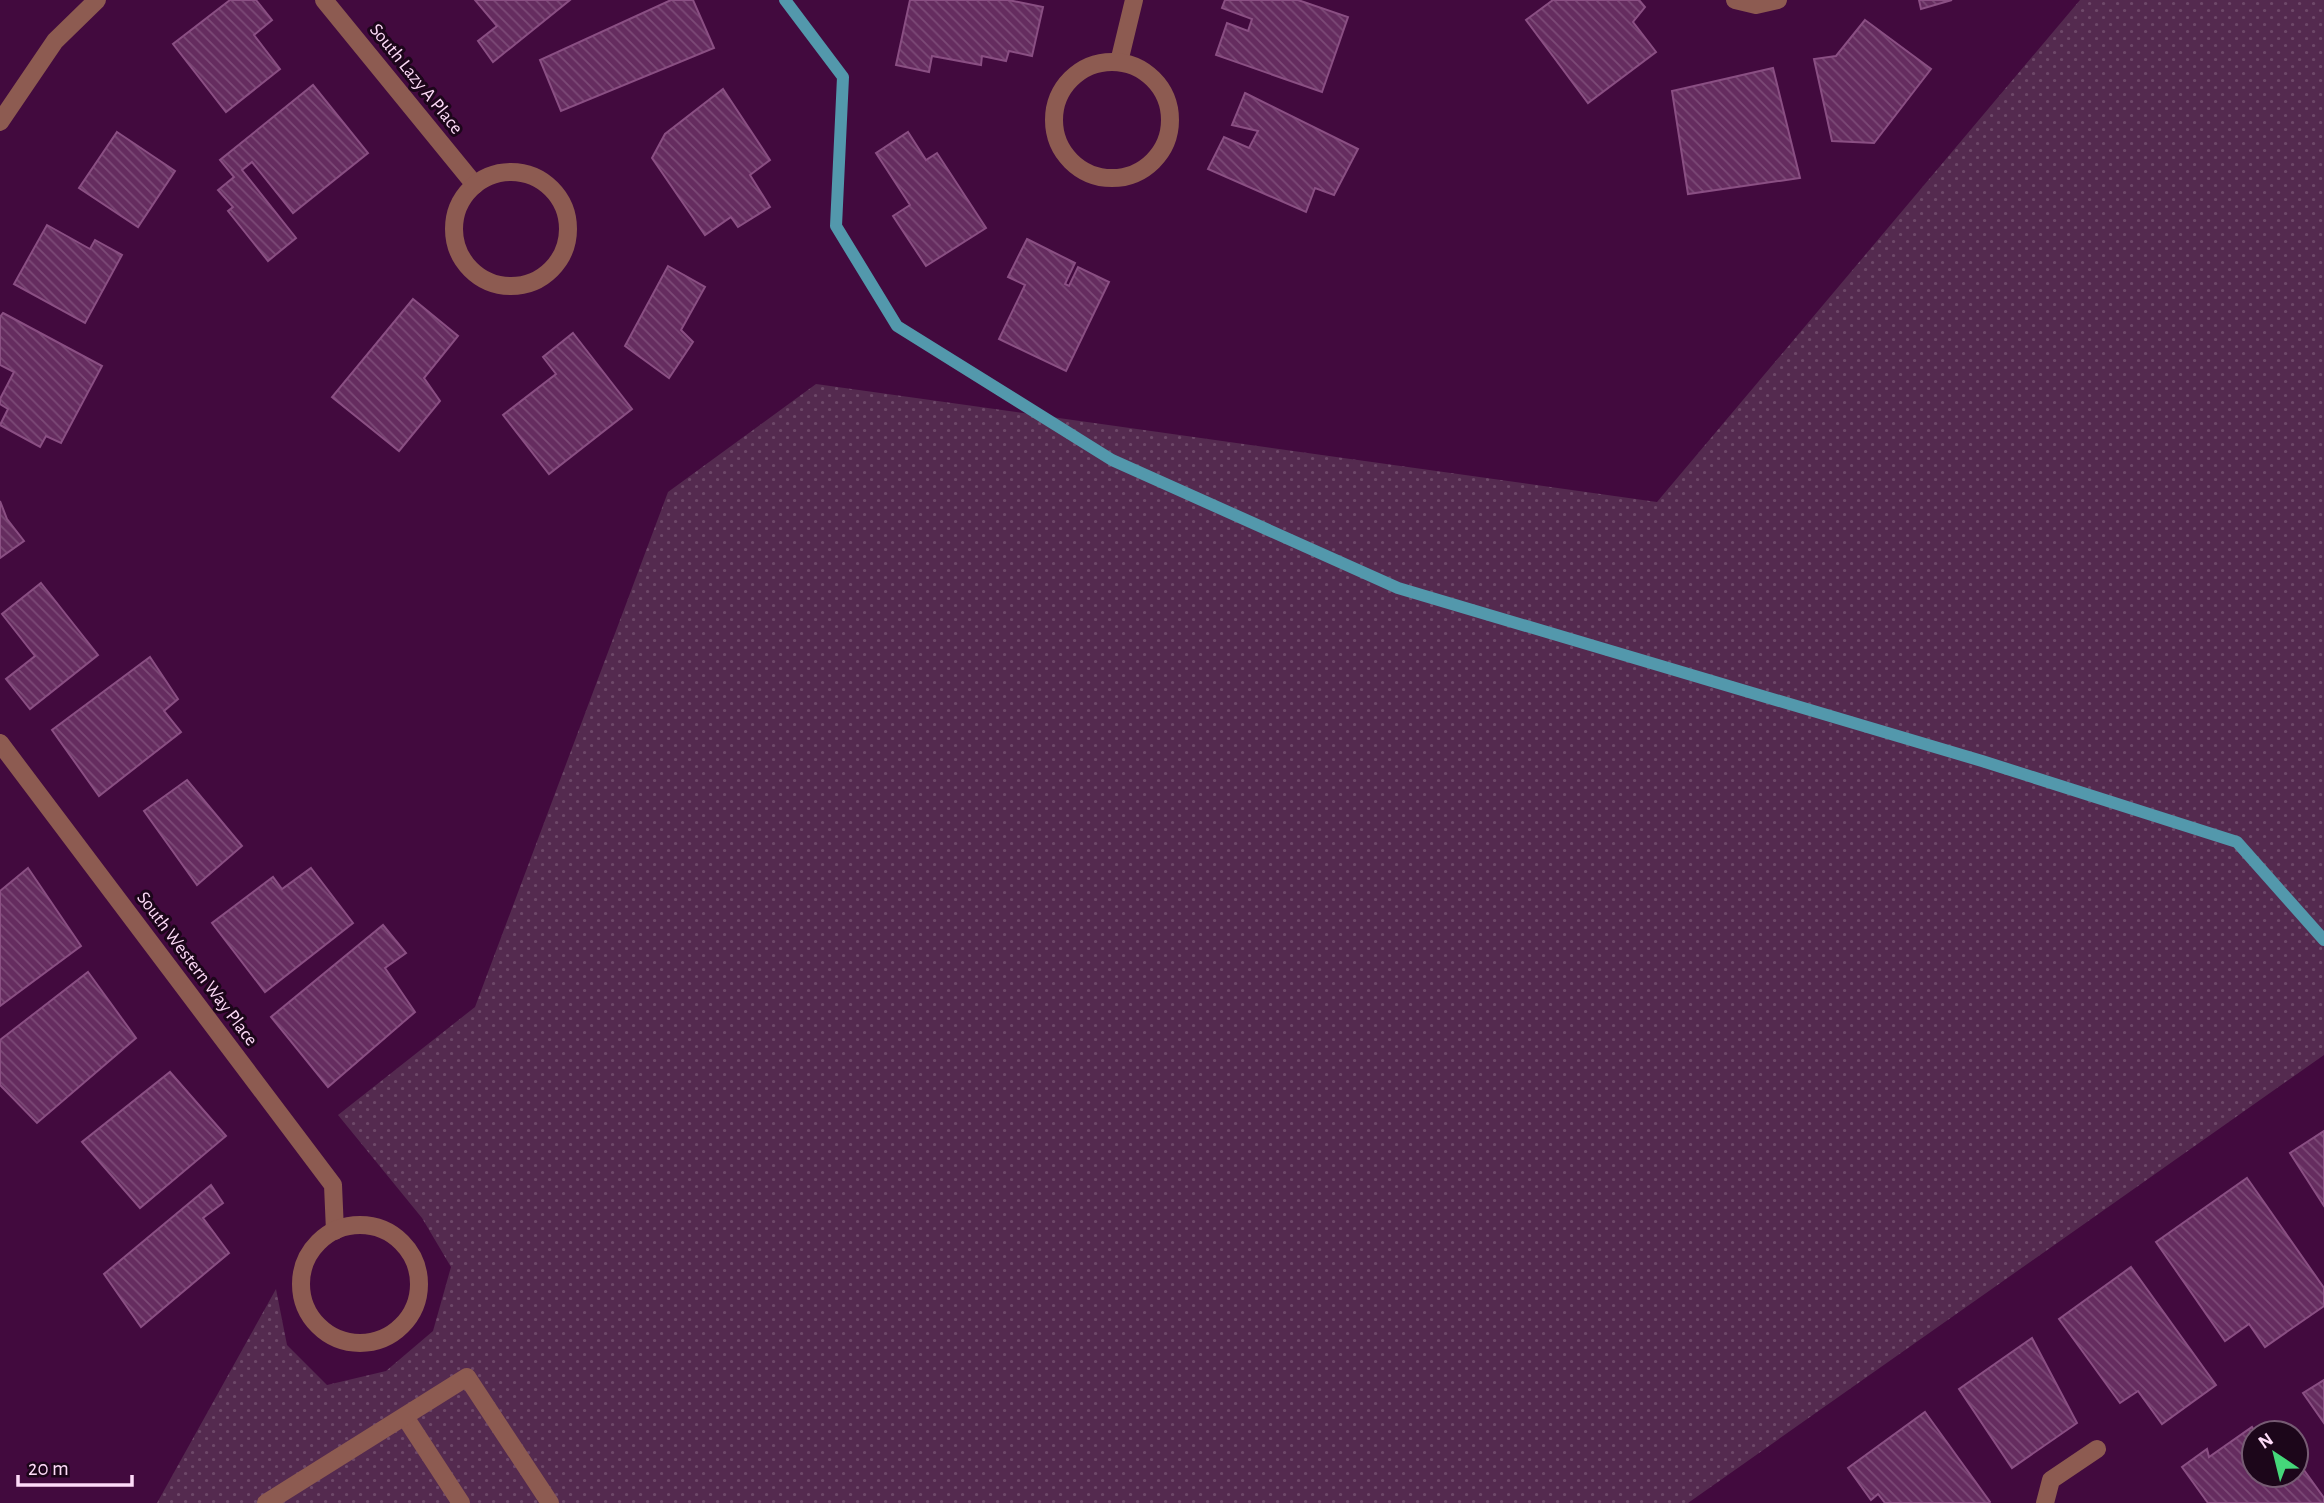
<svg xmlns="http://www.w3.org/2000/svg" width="2324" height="1503" font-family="'Alegreya Sans',sans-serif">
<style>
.grass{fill:url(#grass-dots)}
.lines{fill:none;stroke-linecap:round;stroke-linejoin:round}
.stream{stroke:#5398ac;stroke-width:12}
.building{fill:url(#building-back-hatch);stroke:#8a4f83;stroke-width:2}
.minor{stroke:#8d5b51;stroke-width:18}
.labels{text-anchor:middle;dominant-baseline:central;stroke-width:6;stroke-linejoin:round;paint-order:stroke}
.street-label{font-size:19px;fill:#fedbf8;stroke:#1c061a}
</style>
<defs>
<pattern id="grass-dots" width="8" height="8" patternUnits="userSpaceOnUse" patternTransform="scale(1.75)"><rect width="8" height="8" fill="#542a4f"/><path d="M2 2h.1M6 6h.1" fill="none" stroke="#6e4869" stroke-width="1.8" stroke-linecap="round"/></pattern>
<pattern id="building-back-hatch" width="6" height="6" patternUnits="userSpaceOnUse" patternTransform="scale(1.75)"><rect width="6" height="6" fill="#652c5f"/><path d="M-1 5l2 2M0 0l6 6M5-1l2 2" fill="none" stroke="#7c4a77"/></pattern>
</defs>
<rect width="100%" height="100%" fill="#420a3e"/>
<!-- grass -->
<path class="grass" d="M2080 0H2324V1055L1688 1503H157L276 1289 287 1345 327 1385 386 1371 433 1331 451 1267 422 1218 338 1115 475 1007 668 492 816 384 1657 502Z"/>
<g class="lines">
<!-- stream -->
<path class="stream" d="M785 0 843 77 836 226 897 326 1112 460 1398 588 1982 761 2237 842 2324 940"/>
</g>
<!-- building -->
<g class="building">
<path d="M230 0H256L272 20 254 35 280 69 226 112 173 44Z"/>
<path d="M475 0H570L493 62 478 41 497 26Z"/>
<path d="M671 0H693L714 48 561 111 540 60Z"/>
<path d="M910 0H1008L1043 7 1032 56 1009 51 1006 61 982 56 981 65 932 56 929 72 896 65Z"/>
<path d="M1225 0H1298L1348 17 1322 92 1216 55 1227 23 1248 31 1252 19 1222 8Z"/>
<path d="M1553 0H1639L1645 7 1633 22 1656 52 1588 103 1526 20Z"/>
<path d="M1919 0H1952L1921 9Z"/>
<path d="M1865 20 1931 69 1874 143 1832 141 1814 59 1836 56Z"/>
<path d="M1773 68 1800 178 1688 194 1672 91Z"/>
<path d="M313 85 368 153 293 213 252 162 242 170 296 238 268 261 228 211 233 207 218 190 234 177 220 160Z"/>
<path d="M723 89 770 160 750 175 770 207 738 227 731 217 705 235 652 158 665 134Z"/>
<path d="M1245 93 1358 149 1334 195 1315 188 1306 212 1208 169 1224 137 1249 148 1258 131 1232 125Z"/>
<path d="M117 132 175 171 138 227 79 188Z"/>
<path d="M908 132 926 160 937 153 986 228 926 266 893 216 910 205 876 153Z"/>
<path d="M47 225 90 249 95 240 122 255 85 323 14 284Z"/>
<path d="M1027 239 1075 263 1065 284 1069 286 1078 267 1109 282 1066 371 999 339 1025 285 1008 277Z"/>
<path d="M668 266 705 287 681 330 693 342 669 378 625 346Z"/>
<path d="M413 299 458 336 424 378 440 401 399 451 332 397Z"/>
<path d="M3 313 102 366 61 443 46 436 40 447 0 425 8 409 0 404V399L14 372 0 365V317Z"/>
<path d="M573 333 632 409 549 474 503 415 556 374 543 357Z"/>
<path d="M0 501 7 519 24 541 0 558Z"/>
<path d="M41 583 98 655 30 709 6 679 35 656 2 614Z"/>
<path d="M150 657 178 699 164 711 181 732 99 796 52 730Z"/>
<path d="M187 780 242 846 197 885 144 811Z"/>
<path d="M28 868 81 946 0 1006V891Z"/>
<path d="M311 868 353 923 265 992 212 923 273 877 282 889Z"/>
<path d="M383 925 406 953 385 968 415 1012 328 1087 271 1017Z"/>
<path d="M88 972 136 1038 37 1123 0 1085V1040Z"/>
<path d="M170 1072 226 1136 140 1208 82 1142Z"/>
<path d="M2324 1131V1206L2290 1153Z"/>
<path d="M2247 1178 2324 1288V1306L2265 1347 2249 1324 2225 1341 2156 1242Z"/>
<path d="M211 1185 223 1203 203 1218 229 1253 141 1327 104 1274Z"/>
<path d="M2131 1267 2216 1385 2162 1424 2138 1391 2120 1403 2059 1319Z"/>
<path d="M2032 1338 2077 1423 2012 1468 1959 1389Z"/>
<path d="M2324 1380V1423L2303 1393Z"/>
<path d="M1925 1412 1990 1502 1989 1503H1885L1878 1494 1871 1500 1848 1468Z"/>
<path d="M2252 1427 2256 1433H2254V1475H2296V1459L2324 1498V1503H2208L2182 1467 2207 1449 2209 1457Z"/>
</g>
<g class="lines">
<!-- minor -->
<g class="minor">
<path d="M324 0 475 185"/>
<path d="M1735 0 1756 5 1778 0"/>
<path d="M1119 62 1134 0"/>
<circle cx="1112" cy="120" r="58"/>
<path d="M0 122 55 41 97 0"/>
<circle cx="511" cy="229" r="57"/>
<path d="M0 743 333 1185 335 1231"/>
<circle cx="360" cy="1284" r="59"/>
<path d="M405 1417 461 1503"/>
<path d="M266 1503 467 1377 550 1503"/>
<path d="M2045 1503 2051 1480 2097 1449"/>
</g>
</g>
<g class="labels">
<!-- street labels -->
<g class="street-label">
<text transform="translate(416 79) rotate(51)">South Lazy A Place</text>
<text transform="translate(197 969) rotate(53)">South Western Way Place</text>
</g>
</g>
<!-- north arrow -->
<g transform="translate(2275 1454) rotate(325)"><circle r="33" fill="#1c061a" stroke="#765b73" stroke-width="2"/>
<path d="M0-5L12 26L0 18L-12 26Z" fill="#45d77a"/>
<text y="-10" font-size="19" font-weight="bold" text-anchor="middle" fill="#fedbf8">N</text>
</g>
<!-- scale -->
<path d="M18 1475v10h114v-10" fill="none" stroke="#fedbf8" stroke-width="3.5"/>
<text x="28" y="1475" font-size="21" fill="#fedbf8" stroke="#1c061a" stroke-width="5" paint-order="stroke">20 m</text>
</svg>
